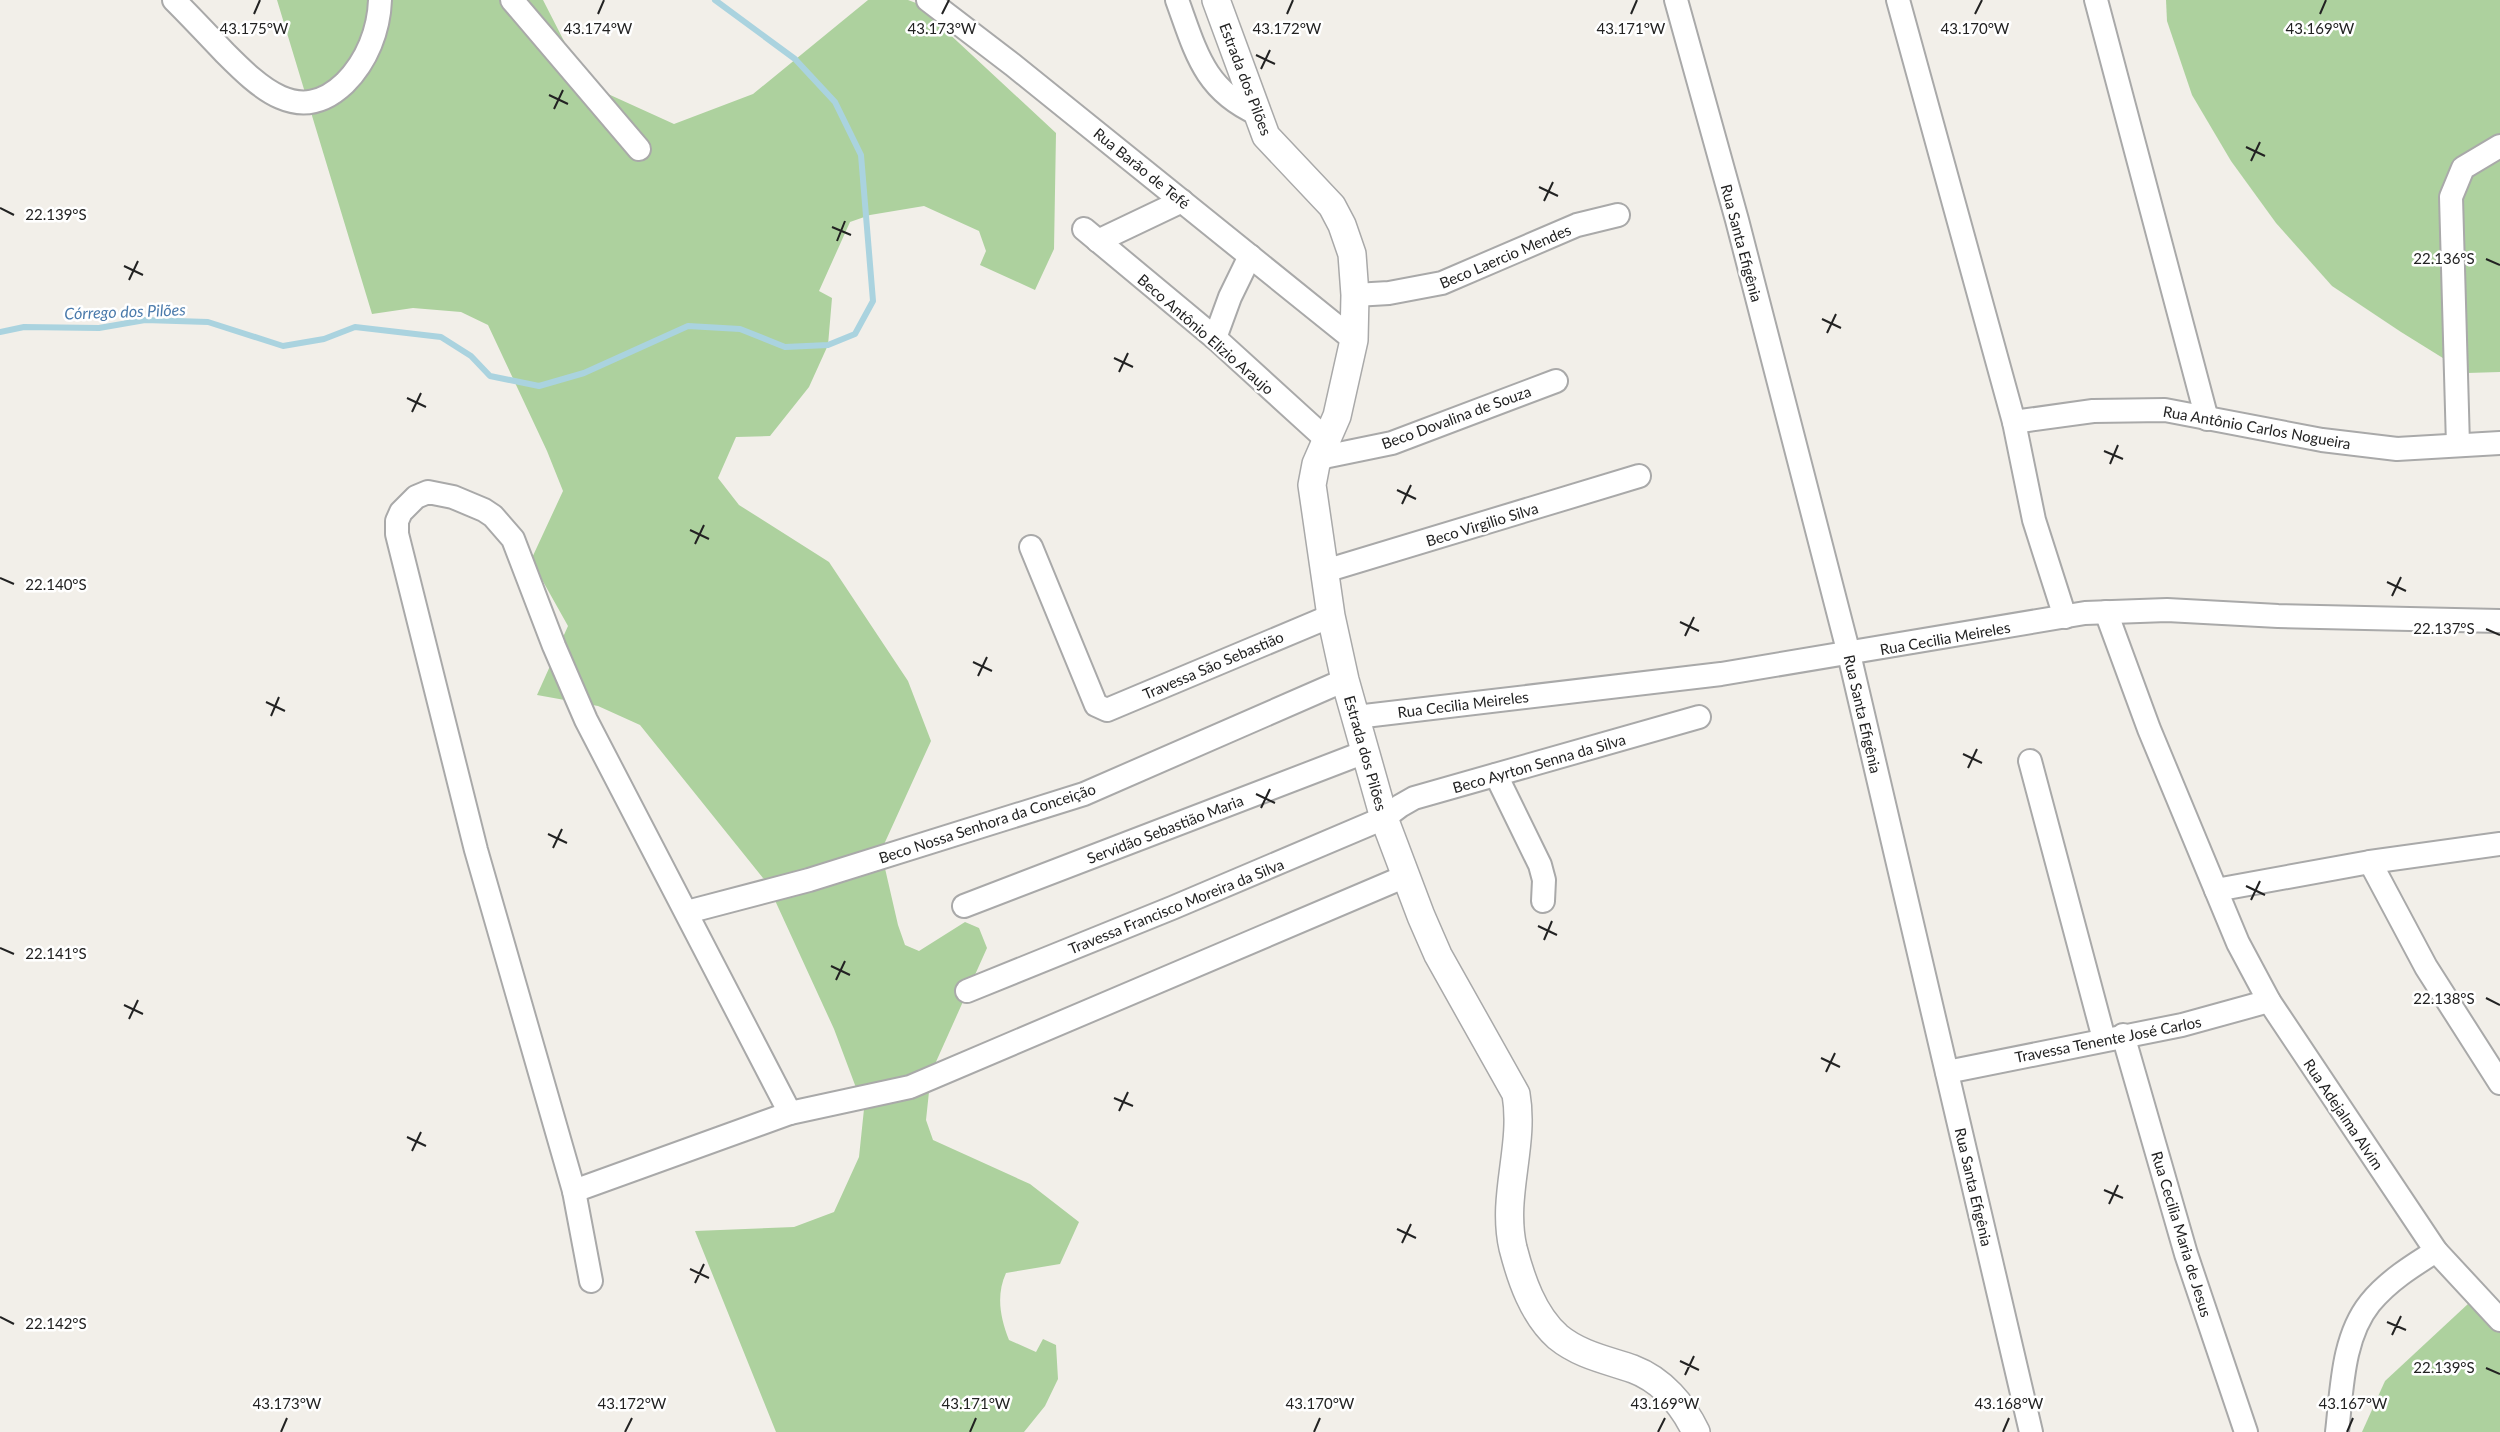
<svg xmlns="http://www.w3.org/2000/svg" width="2500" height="1432" font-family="Lato,sans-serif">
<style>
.forest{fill:#add19e}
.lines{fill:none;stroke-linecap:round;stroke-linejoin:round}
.stream{stroke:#aad3df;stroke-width:6}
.minor-casing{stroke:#a9a9a9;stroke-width:26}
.tertiary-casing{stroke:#a9a9a9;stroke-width:30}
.minor{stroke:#fff;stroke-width:22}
.tertiary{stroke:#fff;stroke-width:27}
.ticks{fill:none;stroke:#222;stroke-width:2}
.labels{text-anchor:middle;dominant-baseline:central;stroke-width:5;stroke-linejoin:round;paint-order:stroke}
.street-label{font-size:15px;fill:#222;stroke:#fff}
.water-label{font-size:16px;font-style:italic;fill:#4a7aab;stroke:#fff}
.ticks-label{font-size:15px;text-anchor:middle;fill:#222;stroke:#fff;stroke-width:5;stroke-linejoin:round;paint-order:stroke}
</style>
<rect width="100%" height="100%" fill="#f2efe9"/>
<!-- forest -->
<g class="forest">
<path d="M277 0H543L586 84 674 124 753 94 868 0H908L916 3 1056 133 1054 249 1035 290 980 265 986 251 979 231 924 206 870 215 850 222 819 291 832 298 828 345 809 387 770 436 736 437 718 478 739 505 829 562 908 681 931 741 881 851 898 925 905 945 919 951 965 922 979 928 987 948 931 1073 926 1120 933 1140 1030 1184 1079 1222 1060 1264 1006 1273C996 1295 1000 1317 1009 1340L1036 1352 1043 1339 1056 1345 1058 1379 1045 1406 1024 1432H776L695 1231 794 1227 834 1212 859 1157 864 1109 834 1029 767 883 640 725 598 706 537 695 568 626 531 560 563 491 547 451 488 325 461 312 413 308 372 314Z"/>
<path d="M2166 0H2500V372L2467 373 2401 332 2332 286 2276 223 2231 161 2192 95 2167 21Z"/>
<path d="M2469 1303 2500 1317V1432H2362L2385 1381Z"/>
</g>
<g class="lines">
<!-- stream -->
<path class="stream" d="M0 332 24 327 99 328 145 320 208 322 283 346 324 339 355 327 441 337 471 356 490 376 539 386 584 373 688 326 740 329 785 347 828 345 855 334 873 301 861 155 835 102 795 59 715 0"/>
<defs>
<g id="minor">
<path d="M174 0C191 17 208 35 225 53 259 87 299 127 345 83 367 61 379 30 380 0"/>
<path d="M512 0 639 149"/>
<path d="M928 0 1013 65 1354 340"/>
<path d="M1177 0C1196 52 1204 90 1258 114"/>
<path d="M1676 0 1737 220 1849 654 2031 1432"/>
<path d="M1898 0 2014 422 2034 520 2065 617"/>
<path d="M2096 0 2207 419"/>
<path d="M1084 229 1215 338 1327 440"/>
<path d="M1098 241 1182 201"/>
<path d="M1355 295 1389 293 1442 283 1577 225 1618 215"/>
<path d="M1215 338 1230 297 1250 256"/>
<path d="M2014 422 2093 411 2165 410 2322 440 2397 449 2500 443"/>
<path d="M2458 445 2451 197 2463 168 2500 146"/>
<path d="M1319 458 1392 443 1556 381"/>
<path d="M1031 547 1096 705 1107 710 1331 616"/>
<path d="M1325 571 1639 476"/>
<path d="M2106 612 2149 729 2238 943 2269 1001 2436 1251 2500 1320"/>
<path d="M1356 717 1721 674 2085 613 2167 610 2278 616 2500 621"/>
<path d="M2030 761 2104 1039"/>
<path d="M1496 775 1540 865 1544 880 1543 901"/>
<path d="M2370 862 2426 967 2500 1083"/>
<path d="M2216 890 2370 862 2500 844"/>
<path d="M964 906 1365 752"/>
<path d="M687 912 809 880 1084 794 1345 680"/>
<path d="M967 991 1172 908 1384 818 1400 806 1414 798 1699 717"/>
<path d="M2123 1035 2186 1254 2246 1432"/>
<path d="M1947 1072 2182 1025 2269 1001"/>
<path d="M574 1191 790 1113 910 1087 1406 876"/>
<path d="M591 1281 574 1191 476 850 397 534V521L401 512 416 497 428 492 453 497 484 510 493 516 513 539 554 646 586 720 790 1113"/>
<path d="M2337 1432C2342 1390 2342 1338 2370 1303 2388 1281 2412 1266 2436 1251"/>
</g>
<path id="tertiary" d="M1216 0 1266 136 1332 206 1342 225 1352 254 1355 295 1354 340 1337 416 1316 464 1312 485 1331 616 1345 680 1384 818 1421 916 1438 955 1516 1094C1525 1146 1501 1196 1513 1248 1521 1279 1533 1315 1558 1337 1580 1355 1607 1360 1633 1369 1662 1380 1683 1405 1696 1432"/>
</defs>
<!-- minor casing -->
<use href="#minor" class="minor-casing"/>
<!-- tertiary casing -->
<use href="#tertiary" class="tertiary-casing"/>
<!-- minor -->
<use href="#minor" class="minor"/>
<!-- tertiary -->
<use href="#tertiary" class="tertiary"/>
</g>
<!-- ticks -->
<path class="ticks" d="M254 14 260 0M598 14 604 0M942 14 949 0M1287 14 1293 0M1631 14 1637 0M1975 14 1982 0M2320 14 2326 0M1256 55 1275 64M1261 69 1270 50M549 95 568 104M554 109 563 90M2246 147 2265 156M2251 161 2260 142M1539 187 1558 196M1544 201 1553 182M0 208 14 215M832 227 851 235M837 241 845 221M2486 259 2500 265M124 266 143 275M129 280 138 261M1822 319 1841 328M1827 333 1836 314M1114 358 1133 367M1119 372 1128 353M407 398 426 407M412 412 421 393M2104 451 2123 459M2110 464 2118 445M1397 490 1416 499M1402 504 1411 485M690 530 709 539M695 544 704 525M0 578 14 584M2387 582 2406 591M2392 596 2401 577M1680 622 1699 631M2486 629 2500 635M1685 636 1694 617M973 662 992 671M978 676 987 657M266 702 285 711M271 716 279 697M1963 754 1982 763M1968 768 1977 749M1256 794 1275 803M1261 808 1270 789M548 834 567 843M553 848 562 829M2246 886 2265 895M2251 900 2260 881M1538 926 1557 935M1544 940 1552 921M0 948 14 954M831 966 850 975M836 980 845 961M2486 998 2500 1005M124 1005 143 1014M129 1019 138 1000M1821 1058 1840 1067M1826 1072 1835 1053M1114 1098 1133 1106M1119 1111 1128 1092M407 1137 426 1146M412 1151 421 1132M2104 1190 2123 1198M2109 1204 2118 1185M1397 1229 1416 1238M1402 1243 1411 1224M690 1269 709 1278M695 1283 704 1264M0 1317 14 1324M2387 1322 2406 1330M2392 1335 2401 1316M1680 1361 1699 1370M2486 1368 2500 1374M1685 1375 1694 1356M281 1432 287 1418M625 1432 632 1418M970 1432 976 1418M1314 1432 1320 1418M1658 1432 1665 1418M2003 1432 2009 1418M2347 1432 2353 1418"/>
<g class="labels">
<!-- street labels -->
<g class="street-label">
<text transform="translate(1246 79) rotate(69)">Estrada dos Pilões</text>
<text transform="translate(1142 168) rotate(39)">Rua Barão de Tefé</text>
<text transform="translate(1742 243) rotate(75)">Rua Santa Efigênia</text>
<text transform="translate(1505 256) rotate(-23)">Beco Laercio Mendes</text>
<text transform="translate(1206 334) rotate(41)">Beco Antônio Elizio Araujo</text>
<text transform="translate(1456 417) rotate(-20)">Beco Dovalina de Souza</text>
<text transform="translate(2257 427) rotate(10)">Rua Antônio Carlos Nogueira</text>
<text transform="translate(1482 524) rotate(-17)">Beco Virgilio Silva</text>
<text transform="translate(1945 638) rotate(-10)">Rua Cecilia Meireles</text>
<text transform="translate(1213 665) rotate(-23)">Travessa São Sebastião</text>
<text transform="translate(1463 704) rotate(-7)">Rua Cecilia Meireles</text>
<text transform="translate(1863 714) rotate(77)">Rua Santa Efigênia</text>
<text transform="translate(1366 753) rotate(74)">Estrada dos Pilões</text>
<text transform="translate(1539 763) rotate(-16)">Beco Ayrton Senna da Silva</text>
<text transform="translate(987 823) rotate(-18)">Beco Nossa Senhora da Conceição</text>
<text transform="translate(1165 829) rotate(-21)">Servidão Sebastião Maria</text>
<text transform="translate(1176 906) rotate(-22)">Travessa Francisco Moreira da Silva</text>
<text transform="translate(2108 1039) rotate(-11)">Travessa Tenente José Carlos</text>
<text transform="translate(2344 1114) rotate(56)">Rua Adejalma Alvim</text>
<text transform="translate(1974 1187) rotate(77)">Rua Santa Efigênia</text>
<text transform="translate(2182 1234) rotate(73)">Rua Cecilia Maria de Jesus</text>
</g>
<!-- water labels -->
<g class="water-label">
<text transform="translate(125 311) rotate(-2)">Córrego dos Pilões</text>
</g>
</g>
<g class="ticks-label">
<text x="254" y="34">43.175°W</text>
<text x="598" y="34">43.174°W</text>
<text x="942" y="34">43.173°W</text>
<text x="1287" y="34">43.172°W</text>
<text x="1631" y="34">43.171°W</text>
<text x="1975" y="34">43.170°W</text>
<text x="2320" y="34">43.169°W</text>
<text x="56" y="220">22.139°S</text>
<text x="2444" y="264">22.136°S</text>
<text x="56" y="590">22.140°S</text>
<text x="2444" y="634">22.137°S</text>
<text x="56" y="959">22.141°S</text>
<text x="2444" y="1004">22.138°S</text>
<text x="56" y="1329">22.142°S</text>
<text x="2444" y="1373">22.139°S</text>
<text x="287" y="1409">43.173°W</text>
<text x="632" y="1409">43.172°W</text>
<text x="976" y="1409">43.171°W</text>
<text x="1320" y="1409">43.170°W</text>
<text x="1665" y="1409">43.169°W</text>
<text x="2009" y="1409">43.168°W</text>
<text x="2353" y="1409">43.167°W</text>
</g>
</svg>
